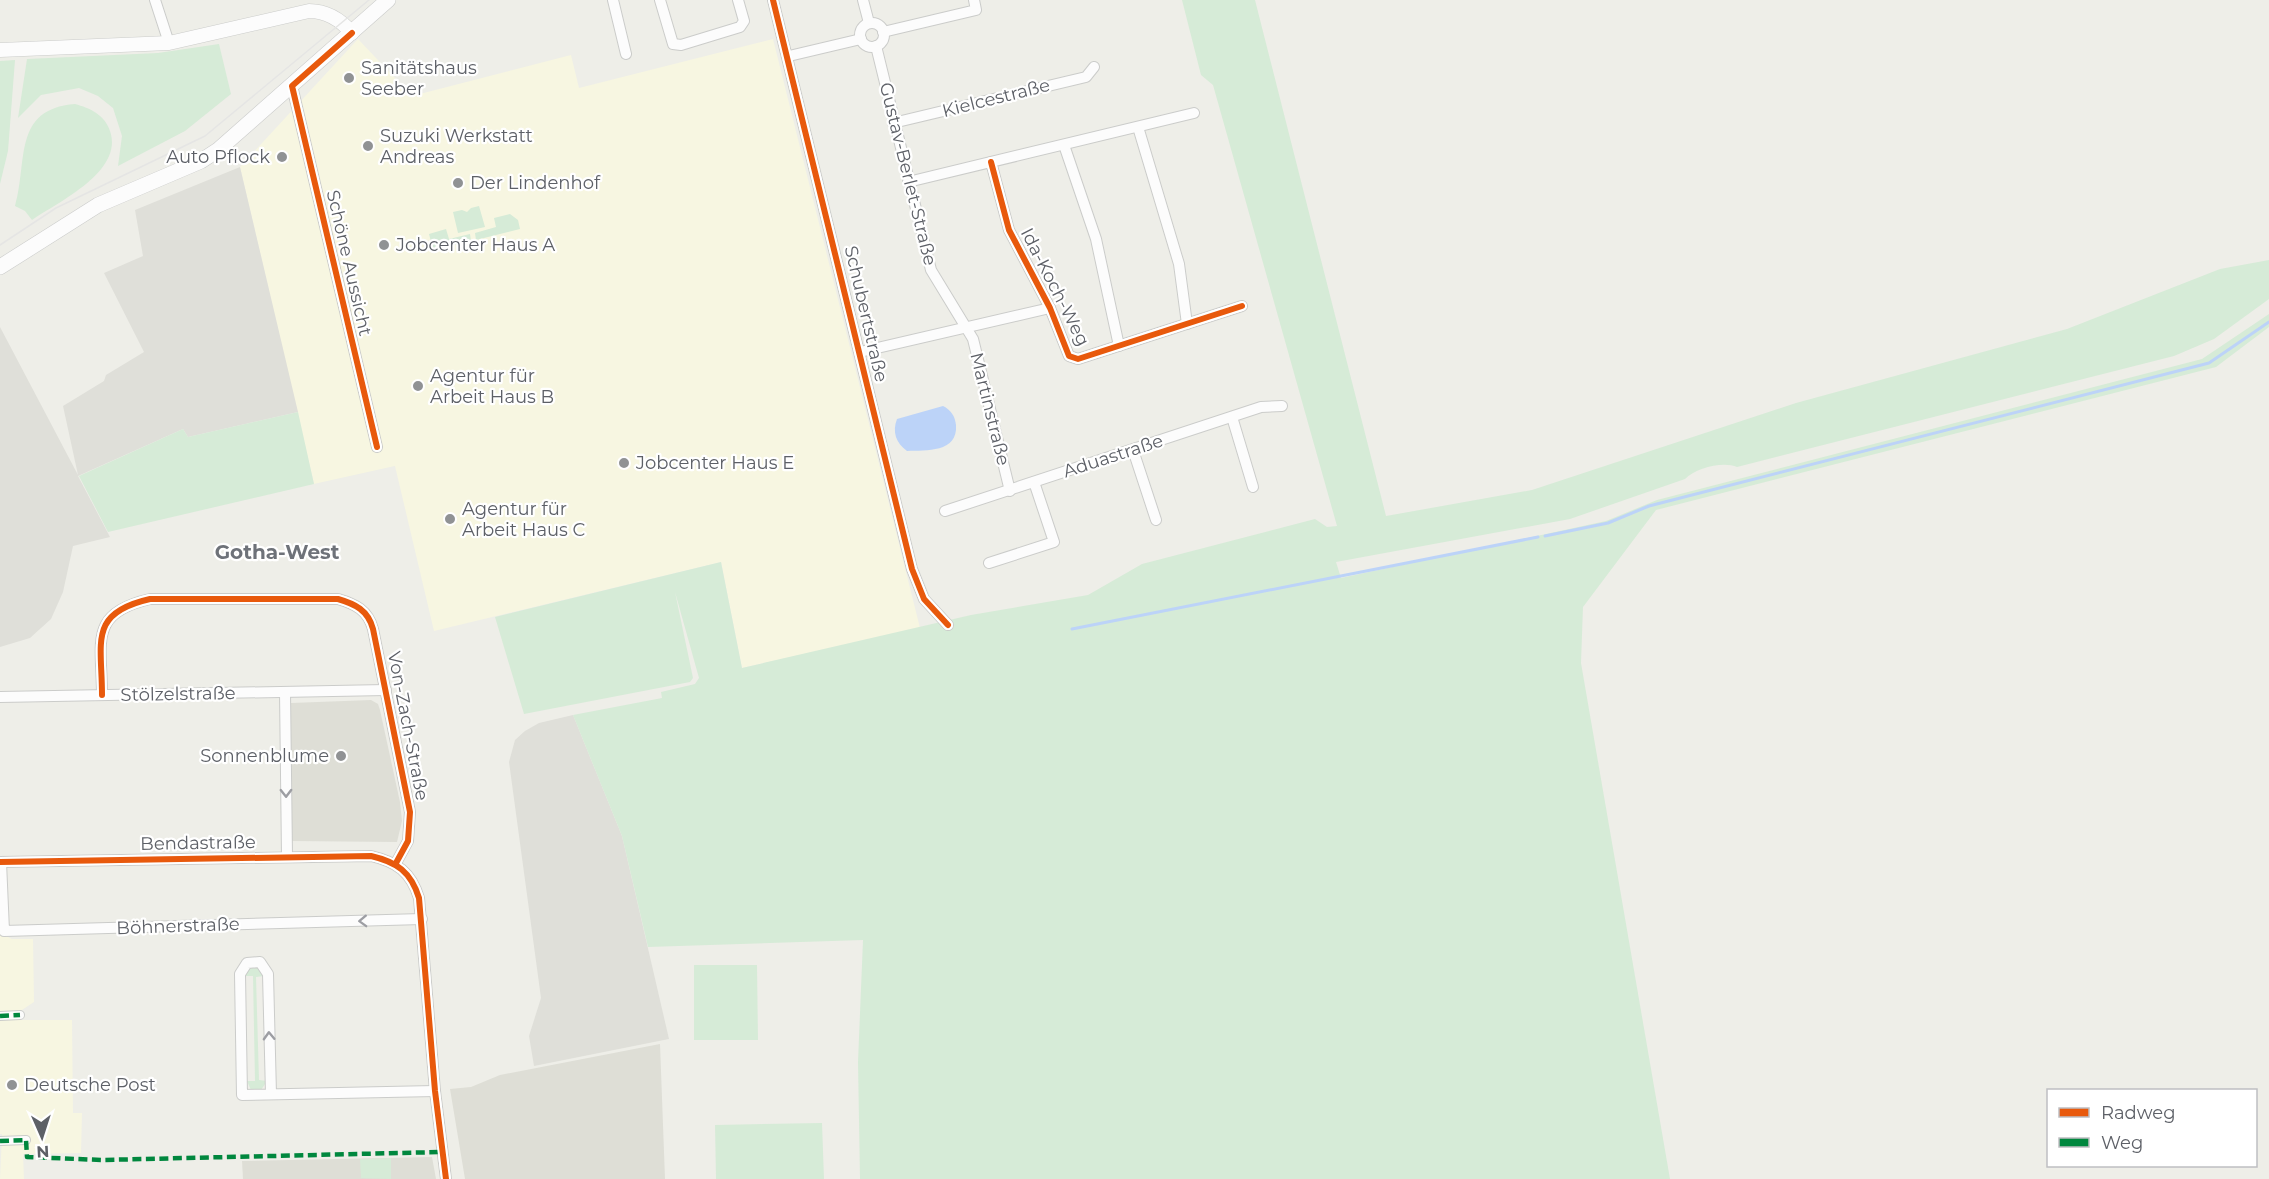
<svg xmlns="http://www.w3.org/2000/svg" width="2269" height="1179" font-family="Montserrat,sans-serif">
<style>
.commercial{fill:#f7f6e1}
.industrial{fill:#dfdfd9}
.education{fill:#deded6}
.green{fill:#d6ebd7}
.water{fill:#bcd3f8}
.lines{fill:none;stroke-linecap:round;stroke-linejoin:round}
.stream{stroke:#bcd3f8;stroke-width:3}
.pedestrian-casing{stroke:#cbccca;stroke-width:10}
.minor-casing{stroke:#cbccca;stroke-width:12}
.tertiary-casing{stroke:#cbccca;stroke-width:15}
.secondary-casing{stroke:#cacbca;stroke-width:16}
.pedestrian{stroke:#fcfcfc;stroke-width:8}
.minor{stroke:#fcfcfc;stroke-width:10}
.tertiary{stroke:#fcfcfc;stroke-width:14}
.secondary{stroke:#fcfcfc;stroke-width:15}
.tram{stroke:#e5e5e4;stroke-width:1.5}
.quiet{stroke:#00873e;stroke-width:4.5;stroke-dasharray:9 4.5;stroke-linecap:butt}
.cycleway-casing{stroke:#fff;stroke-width:10}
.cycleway{stroke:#e8590c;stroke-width:6}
.oneway{stroke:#9d9ea3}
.poi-dot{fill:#909294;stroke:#fff;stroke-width:2}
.labels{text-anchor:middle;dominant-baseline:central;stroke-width:4.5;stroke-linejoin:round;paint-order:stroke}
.poi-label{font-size:18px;fill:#5d6067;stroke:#fff;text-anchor:start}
.street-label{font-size:18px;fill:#5d6067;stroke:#fff}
.neighbourhood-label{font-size:20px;font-weight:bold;fill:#6e7279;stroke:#fff}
</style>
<rect width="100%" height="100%" fill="#eeeee8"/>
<!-- commercial -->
<g class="commercial">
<path d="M358 39 412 96 571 55 579 88 773 39 920 628 742 668 721 562 434 631 395 466 314 484 240 167Z"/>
<path d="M0 933 12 939H33L34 1002 19 1012H0Z"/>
<path d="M0 1020H72L73 1113H82L81 1153 23 1154 24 1179H0L2 1134H0Z"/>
</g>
<!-- industrial -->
<g class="industrial">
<path d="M240 167 298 412 188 437 183 429 78 476 110 537 73 546 63 592 51 619 30 638 0 647V327L78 475 63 406 104 381 106 375 144 352 104 273 143 256 135 210Z"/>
<path d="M573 715 622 836 669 1039 534 1066 529 1036 541 998 509 762 515 740 525 731 539 723Z"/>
</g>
<!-- education -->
<g class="education">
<path d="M371 700 378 704 380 710 400 802 402 821 397 842 291 841V703Z"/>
<path d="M660 1044 665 1179H465L450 1089 471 1087 500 1075Z"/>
<path d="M432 1157 436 1179H243L242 1161Z"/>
</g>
<!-- green -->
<g class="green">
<path d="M1182 0H1255L1386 516 1532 490 1796 403 2067 329 2220 269 2269 260V299L2214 339 2174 356 1737 467C1723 461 1696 468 1685 479L1570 519 1336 562 1341 578 1606 521 1657 500 2202 359 2269 314V327L2216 367 1656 510 1583 607 1581 663 1670 1179H860L858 1062 863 940 648 947 622 836 573 715 662 698 661 692 695 684 699 678 675 592 693 678 690 682 524 714 495 617 721 562 742 668 971 615 1088 595 1142 564 1315 519 1327 527 1337 526 1213 85 1201 75Z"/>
<path d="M219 44 231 94 185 131 118 166 122 136 113 108 98 96 79 88 41 95 18 118 27 59 158 53Z"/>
<path d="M15 60 8 151 0 184V61Z"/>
<path d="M75 104C90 108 105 115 110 131 124 171 60 201 32 220L25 211 15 206C28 162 12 109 75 104Z"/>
<path d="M479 206 485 227 458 233 453 212 462 210 467 212 471 208Z"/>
<path d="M510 214 518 220 520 229 476 240 475 233 496 227 494 218Z"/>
<path d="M446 229 449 239 470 234 471 241 433 250 429 234Z"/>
<path d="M298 412 314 484 108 532 79 476 183 429 188 437Z"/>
<path d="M694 965H757L758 1040H694Z"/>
<path d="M254 967 259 968 264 976 256 977 259 1080 267 1081 261 1090H251L247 1081H255L253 976H244L249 968Z"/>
<path d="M822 1123 824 1179H716L715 1125Z"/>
<path d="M391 1158V1179L361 1178 360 1159Z"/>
</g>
<!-- water -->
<path class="water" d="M943 406C951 410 955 416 956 425 958 453 926 450 907 451 896 443 892 432 897 419Z"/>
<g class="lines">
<!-- stream -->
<g class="stream">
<path d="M1545 536 1608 523 1649 506 2209 363 2269 322"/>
<path d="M1072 629 1538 537"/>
</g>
<defs>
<g id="pedestrian">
<path d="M0 1016 20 1015"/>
<path d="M0 1141 26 1140"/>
</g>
<g id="minor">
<path d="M155 0 169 43"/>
<path d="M613 0 626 54"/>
<path d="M660 0 673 44 681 45 740 27 744 21 738 0"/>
<path d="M773 0 912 569 924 599 948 625"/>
<path d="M863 0 869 23"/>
<circle cx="872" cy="35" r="12"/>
<path d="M883 32 976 10 974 0"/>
<path d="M876 46 931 270 973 339 1010 491"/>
<path d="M789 56 861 39"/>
<path d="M292 86 377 447"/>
<path d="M893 123 1086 77 1094 67"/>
<path d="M1138 127 1179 264 1187 324"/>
<path d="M1064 145 1096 239 1119 346"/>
<path d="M991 162 1009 230 1050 308 1069 356 1078 359 1242 306"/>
<path d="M908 182 1194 113"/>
<path d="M860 352 1050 308"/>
<path d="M1232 417 1253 487"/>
<path d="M1133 450 1156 520"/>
<path d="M945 511 1261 407 1282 406"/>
<path d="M989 563 1054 542 1034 482"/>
<path d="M285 692 287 856"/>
<path d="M102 695C102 642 88 613 150 599H338C355 604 368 610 373 629L410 812 408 841 396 863"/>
<path d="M0 697 386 690"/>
<path d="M0 862 371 856C397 862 411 872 419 898L435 1091 446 1179"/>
<path d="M1 862 4 931 422 919"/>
<path d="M271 1094 268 974 260 962 247 963 240 974 242 1095 435 1091"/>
</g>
<path id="tertiary" d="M0 50 169 43 309 11C327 11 340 19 352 33"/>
<path id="secondary" d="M0 267 98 205 201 161 218 150 388 0"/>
</defs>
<!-- pedestrian casing -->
<use href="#pedestrian" class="pedestrian-casing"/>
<!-- minor casing -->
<use href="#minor" class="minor-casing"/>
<!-- tertiary casing -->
<use href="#tertiary" class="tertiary-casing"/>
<!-- secondary casing -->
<use href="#secondary" class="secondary-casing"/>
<!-- pedestrian -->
<use href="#pedestrian" class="pedestrian"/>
<!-- minor -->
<use href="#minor" class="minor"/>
<!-- tertiary -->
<use href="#tertiary" class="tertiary"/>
<!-- secondary -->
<use href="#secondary" class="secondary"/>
<!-- tram -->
<path class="tram" d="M0 245 56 208 205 136 369 0"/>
<!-- quiet -->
<g class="quiet">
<path d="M0 1016 20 1015"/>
<path d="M0 1141 26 1140 27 1157 102 1160 441 1152"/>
</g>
<defs>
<g id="cycleway">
<path d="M773 0 912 569 924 599 948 625"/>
<path d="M352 33 292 86 377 447"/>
<path d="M991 162 1009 230 1050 308 1069 356 1078 359 1242 306"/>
<path d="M102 695C102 642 88 613 150 599H338C355 604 368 610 373 629L410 812 408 841 396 863"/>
<path d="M0 862 371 856C397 862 411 872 419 898L435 1091 446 1179"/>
</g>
</defs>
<!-- cycleway casing -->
<use href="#cycleway" class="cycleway-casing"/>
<!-- cycleway -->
<use href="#cycleway" class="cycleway"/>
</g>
<!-- one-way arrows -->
<defs><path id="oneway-chevron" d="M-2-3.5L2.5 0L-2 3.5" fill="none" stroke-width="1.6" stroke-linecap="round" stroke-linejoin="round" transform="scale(1.5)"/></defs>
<g class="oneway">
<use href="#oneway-chevron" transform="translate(286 793) rotate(89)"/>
<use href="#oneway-chevron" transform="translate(363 921) rotate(178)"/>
<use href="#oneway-chevron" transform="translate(269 1036) rotate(-92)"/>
</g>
<!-- markers -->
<g class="poi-dot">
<circle cx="349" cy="78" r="6"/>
<circle cx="368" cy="146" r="6"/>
<circle cx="282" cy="157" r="6"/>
<circle cx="458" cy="183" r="6"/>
<circle cx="384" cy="245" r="6"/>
<circle cx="418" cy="386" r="6"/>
<circle cx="624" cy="463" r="6"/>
<circle cx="450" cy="519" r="6"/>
<circle cx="341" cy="756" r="6"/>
<circle cx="12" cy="1085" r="6"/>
</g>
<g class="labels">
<!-- poi labels -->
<g class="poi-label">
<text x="361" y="68">Sanitätshaus<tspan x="361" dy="21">Seeber</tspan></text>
<text x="380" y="136">Suzuki Werkstatt<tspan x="380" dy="21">Andreas</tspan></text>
<text x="270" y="157" text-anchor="end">Auto Pflock</text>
<text x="470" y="183">Der Lindenhof</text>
<text x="396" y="245">Jobcenter Haus A</text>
<text x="430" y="376">Agentur für<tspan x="430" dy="21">Arbeit Haus B</tspan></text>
<text x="636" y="463">Jobcenter Haus E</text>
<text x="462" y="509">Agentur für<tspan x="462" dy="21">Arbeit Haus C</tspan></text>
<text x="329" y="756" text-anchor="end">Sonnenblume</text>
<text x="24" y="1085">Deutsche Post</text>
</g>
<!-- street labels -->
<g class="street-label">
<text transform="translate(996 98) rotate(-14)">Kielcestraße</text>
<text transform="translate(908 174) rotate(76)">Gustav-Berlet-Straße</text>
<text transform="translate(349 263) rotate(77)">Schöne Aussicht</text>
<text transform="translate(1055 287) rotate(63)">Ida-Koch-Weg</text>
<text transform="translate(866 314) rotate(77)">Schubertstraße</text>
<text transform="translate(990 409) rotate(76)">Martinstraße</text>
<text transform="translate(1113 456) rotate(-18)">Aduastraße</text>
<text transform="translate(178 694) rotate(-1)">Stölzelstraße</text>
<text transform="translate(408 726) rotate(79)">Von-Zach-Straße</text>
<text transform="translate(198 843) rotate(-1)">Bendastraße</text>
<text transform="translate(178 926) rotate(-2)">Böhnerstraße</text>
</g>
<!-- neighbourhood labels -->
<g class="neighbourhood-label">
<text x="277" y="552">Gotha-West</text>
</g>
</g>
<!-- legend -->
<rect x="2047" y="1089" width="210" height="78" fill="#ffffff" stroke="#bebfc2" stroke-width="1.5"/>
<rect x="2059" y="1108" width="30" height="9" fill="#e8590c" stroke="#bebfc2" stroke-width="1.5"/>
<text x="2101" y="1119" font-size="18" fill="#5d6067">Radweg</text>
<rect x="2059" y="1138" width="30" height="9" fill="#00873e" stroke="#bebfc2" stroke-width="1.5"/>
<text x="2101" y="1149" font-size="18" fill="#5d6067">Weg</text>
<!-- north arrow -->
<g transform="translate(42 1137) rotate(177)" stroke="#ffffff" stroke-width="4.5" paint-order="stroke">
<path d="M0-4.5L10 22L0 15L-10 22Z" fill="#5d6067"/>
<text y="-9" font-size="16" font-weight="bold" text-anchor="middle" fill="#5d6067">N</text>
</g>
</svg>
